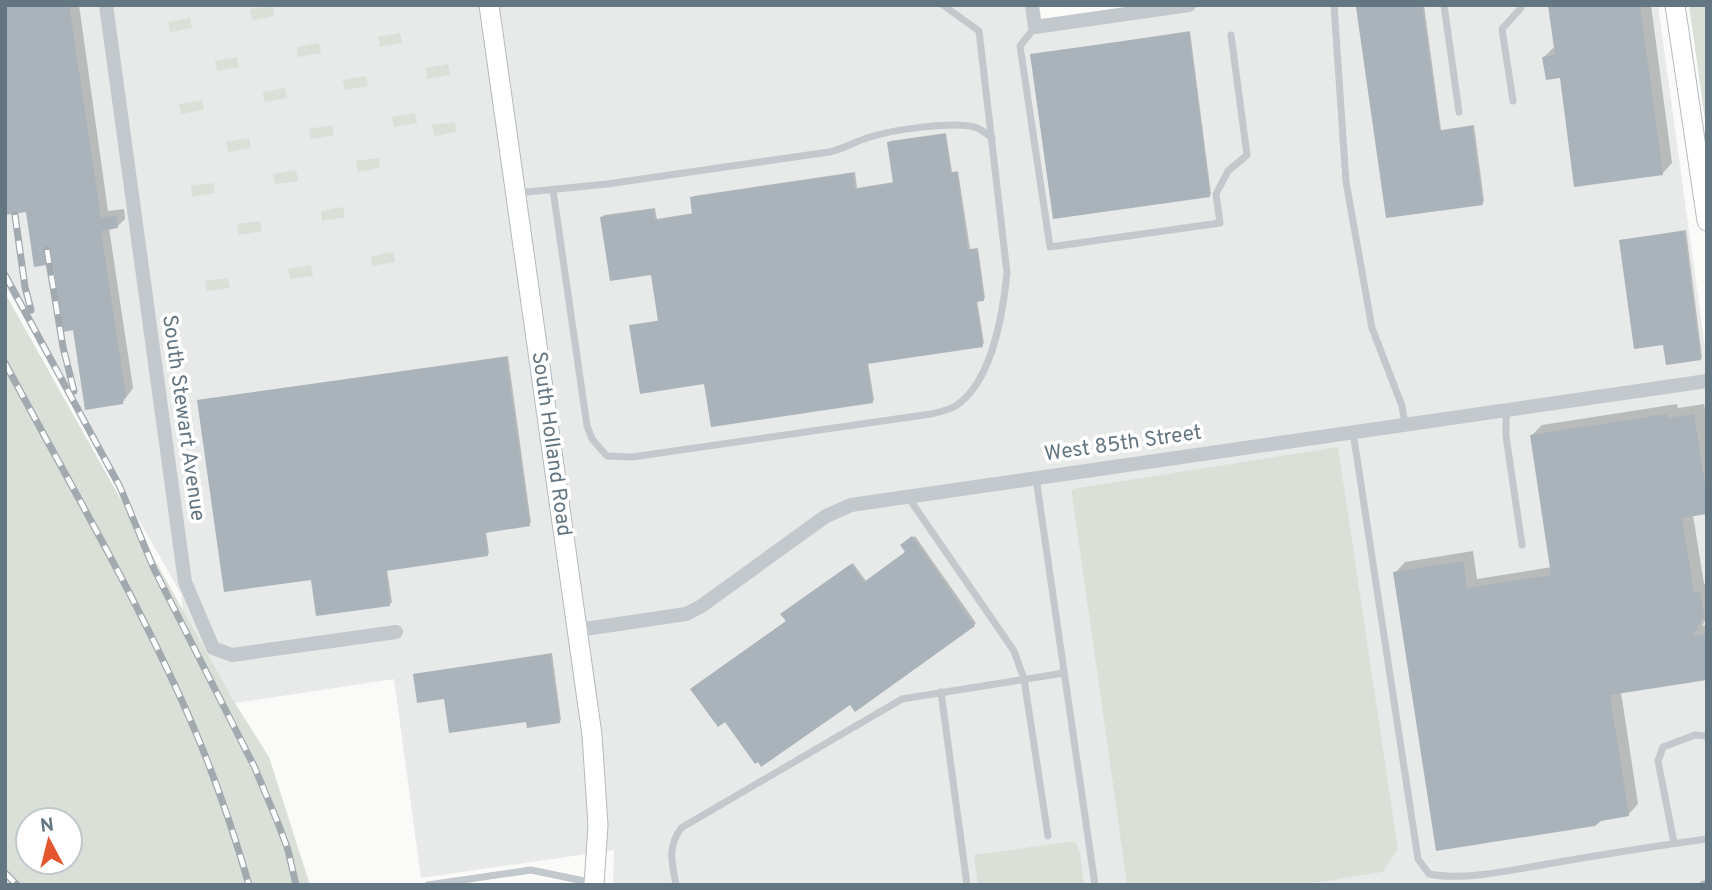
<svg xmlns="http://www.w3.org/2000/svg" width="1712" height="890" font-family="Overpass,sans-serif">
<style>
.built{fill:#e8e9e9}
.green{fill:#dadfd7;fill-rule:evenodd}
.shadow{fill:#0003}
.building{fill:#aab3b9}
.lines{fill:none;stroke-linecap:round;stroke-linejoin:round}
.secondary-casing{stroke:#b3babf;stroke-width:21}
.service{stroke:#c3c8cc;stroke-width:7}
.minor{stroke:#c3c8cc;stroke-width:14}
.secondary{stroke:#fff;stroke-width:19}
.rail-casing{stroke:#a2aab0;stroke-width:7}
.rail{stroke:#fff;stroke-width:4.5;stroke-dasharray:13;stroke-linecap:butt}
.labels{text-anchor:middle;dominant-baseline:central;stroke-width:7;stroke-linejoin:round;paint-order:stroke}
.street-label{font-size:21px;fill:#657683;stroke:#fff}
</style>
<rect width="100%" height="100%" fill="#fafaf8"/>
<!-- built -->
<path class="built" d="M5 5H1025L1028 24 1156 5H1658L1707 362V885H1301L1383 872 1398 849 1337 448 1071 489 1127 885H613L614 850 421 878 394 679 235 703 183 612 181 594 5 285Z"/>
<!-- green -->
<g class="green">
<path d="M1689 5H1707V134Z"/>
<path d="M273 6 274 16 252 20 250 9Z"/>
<path d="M190 18 192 28 170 32 168 22Z"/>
<path d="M400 33 402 43 380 47 378 37Z"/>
<path d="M319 43 321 53 298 57 297 47Z"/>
<path d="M237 57 239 67 217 71 215 61Z"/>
<path d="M448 64 450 75 427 79 426 68Z"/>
<path d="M366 76 368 86 345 90 343 80Z"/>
<path d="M285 88 287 98 264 102 263 92Z"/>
<path d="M202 100 204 110 181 114 179 104Z"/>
<path d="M415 113 417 123 394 127 392 117Z"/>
<path d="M455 122 456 132 434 136 432 125Z"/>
<path d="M332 125 334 135 311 139 309 129Z"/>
<path d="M249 138 251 148 228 152 226 142Z"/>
<path d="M379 158 380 168 358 172 356 161Z"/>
<path d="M296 170 298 181 275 184 273 174Z"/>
<path d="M213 183 215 193 192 197 191 186Z"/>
<path d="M343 207 345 217 322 221 321 211Z"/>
<path d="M260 221 262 231 239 235 237 224Z"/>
<path d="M393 252 395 262 372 266 371 256Z"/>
<path d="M311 265 313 276 290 279 288 269Z"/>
<path d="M228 278 230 288 207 291 205 281Z"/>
<path d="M5 293 235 703 269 757 310 885H5ZM28 820H70V862H28Z"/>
<path d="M1338 447 1398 849 1383 872 1301 885H1127L1071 489Z"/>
<path d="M1075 841 1080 853 1084 885H978L974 855Z"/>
</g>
<!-- shadow -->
<g class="shadow">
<path d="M5 5H79L108 211 124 209 125 219 117 227 109 228 133 388 123 402 75 328 54 262 27 210Z"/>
<path d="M1360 5H1424L1441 130 1474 125 1484 201 1482 203 1358 7Z"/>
<path d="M1550 5H1651L1672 163 1662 174 1544 57 1555 46Z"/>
<path d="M1190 31 1211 194 1209 196 1032 55Z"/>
<path d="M946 133 952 172 958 171 970 249 978 248 985 298 977 300 984 343 982 345 868 362 874 400 872 402 706 382 631 326 660 320 653 273 602 217 604 215 655 208 657 219 694 213 692 198 694 196 855 172 857 188 894 182 888 143 890 141Z"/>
<path d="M1686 230 1702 357 1701 359 1665 343 1621 240Z"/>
<path d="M508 356 531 523 486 531 489 553 487 555 387 569 392 602 390 604 312 578 199 400Z"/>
<path d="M1677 404 1678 408 1704 404 1707 422V513L1693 515 1704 584 1707 583V617L1702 626 1707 625V678L1621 692 1638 804 1628 815 1395 573 1405 562 1473 551 1477 579 1552 567 1531 436 1542 425Z"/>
<path d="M915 536 976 623 974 625 788 621 784 612 853 563 866 581 907 552 904 544Z"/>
<path d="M552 653 561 720 559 722 527 720 446 697 414 674Z"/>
<path d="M1707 880V885H1699L1701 881Z"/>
</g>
<!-- building -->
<g class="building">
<path d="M5 5H69L101 218 116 215 118 228 101 231 126 397 123 398V404L85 410 73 330 63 332 53 264 34 267 26 212 5 215Z"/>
<path d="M1366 5H1422L1440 131 1472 126 1483 205 1386 218 1356 7Z"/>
<path d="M1548 5H1640L1663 175 1574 187 1560 78 1546 80 1542 57 1555 55Z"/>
<path d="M1189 32 1210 197 1053 219 1030 54Z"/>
<path d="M945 134 951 173 957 172 968 250 977 249 984 301 976 302 983 347 867 364 873 403 711 427 704 384 640 394 629 325 658 321 651 275 610 281 600 217 653 209 655 220 692 214 690 197 853 173 855 189 893 183 887 142Z"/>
<path d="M1684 231 1701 360 1666 365 1663 345 1634 349 1619 240Z"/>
<path d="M506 357 530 526 485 533 488 556 386 571 390 606 316 616 311 580 224 592 197 400Z"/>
<path d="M1667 414V418L1694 414 1707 496V514L1682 518 1694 593 1700 592 1704 616 1693 636 1707 634V680L1610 695 1629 816 1601 821 1595 826 1436 851 1393 572 1463 561 1467 588 1551 575 1530 435Z"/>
<path d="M912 536 975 626 855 712 850 705 761 767 758 762 755 764 725 722 718 727 690 689 786 621 780 614 851 564 864 582 905 552 900 545Z"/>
<path d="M550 654 560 723 527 728 526 722 449 733 444 699 417 703 413 674Z"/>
</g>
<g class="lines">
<defs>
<g id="secondary">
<path d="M489 5 592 735 598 825 594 885"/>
<path d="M1675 5 1707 221"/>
</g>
</defs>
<!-- secondary casing -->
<use href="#secondary" class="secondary-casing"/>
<!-- service -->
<g class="service">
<path d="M1334 5 1346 182 1372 328 1402 406 1405 425"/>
<path d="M1444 5 1459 112"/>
<path d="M1035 27 1020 46 1050 247 1220 223 1216 194 1228 171 1247 155 1231 35"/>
<path d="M1513 101 1502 29 1521 8V5"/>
<path d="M553 190 587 426 592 439 607 456 632 457 931 414C939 412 950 410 957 405 992 381 1003 313 1007 273L979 31 943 5"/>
<path d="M517 193 607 184 829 152C844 149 856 141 870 137 892 130 952 121 974 127 980 128 987 134 992 138"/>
<path d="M1506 411V436L1522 545"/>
<path d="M1353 432 1418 859 1429 874C1462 881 1513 870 1547 864 1600 855 1653 846 1707 839"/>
<path d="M1036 478 1095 885"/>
<path d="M908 497 1014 651 1024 679 1048 836"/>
<path d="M941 692 967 885"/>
<path d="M1674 843 1658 761 1663 747 1695 735 1707 736"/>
<path d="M428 885 531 870 594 883"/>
<path d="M676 885C672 862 667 848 681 828L902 699 1064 673"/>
</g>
<!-- minor -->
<g class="minor">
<path d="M106 5 185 582 213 648 232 655 396 632"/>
<path d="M1032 5 1035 27 1189 5"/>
<path d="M578 630 686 614 700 607 826 516 851 505 1707 381"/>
</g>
<!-- secondary -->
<use href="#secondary" class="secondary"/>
<defs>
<g id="rail">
<path d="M15 215 25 287 31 310"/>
<path d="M47 250 63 347 74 391"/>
<path d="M5 275 120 487 154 569 254 766 278 823 288 850 296 885"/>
<path d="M5 363C70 485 142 606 196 733 217 783 234 833 249 885"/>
<path d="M5 873 17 885"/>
</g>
</defs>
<!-- rail casing -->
<use href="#rail" class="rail-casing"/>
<!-- rail -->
<use href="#rail" class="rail"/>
</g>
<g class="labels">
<!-- street labels -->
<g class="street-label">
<text transform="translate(183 418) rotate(82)">South Stewart Avenue</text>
<text transform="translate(551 444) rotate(82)">South Holland Road</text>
<text transform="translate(1123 444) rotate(-8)">West 85th Street</text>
</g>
</g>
<!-- border -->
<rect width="1712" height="890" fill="none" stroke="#657683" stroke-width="14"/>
<!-- north arrow -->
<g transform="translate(49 841) rotate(353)"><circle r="33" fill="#ffffff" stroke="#c1c8cd" stroke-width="2"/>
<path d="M0-5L12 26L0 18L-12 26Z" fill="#e4572e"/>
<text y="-10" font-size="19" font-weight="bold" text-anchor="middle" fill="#657683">N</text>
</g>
</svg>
